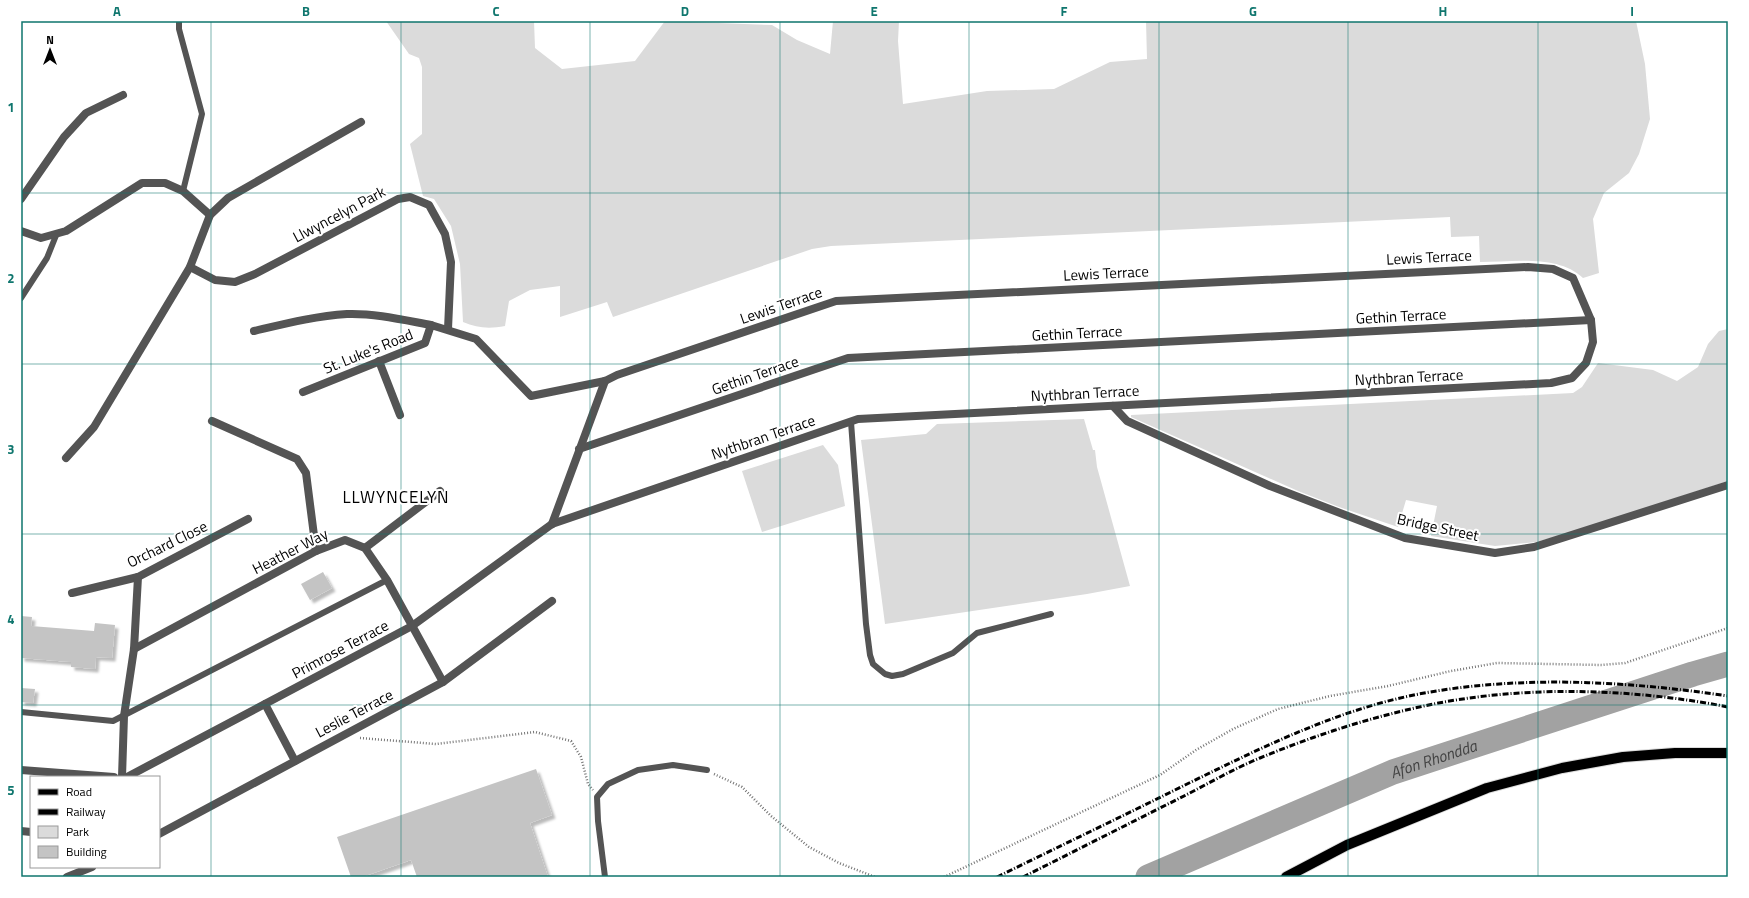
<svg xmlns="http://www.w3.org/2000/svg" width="1749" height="898" font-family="'Titillium Web',sans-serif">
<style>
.green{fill:#dbdbdb}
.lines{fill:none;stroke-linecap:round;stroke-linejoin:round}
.river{stroke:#a2a2a2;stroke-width:25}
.building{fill:#c4c4c4;filter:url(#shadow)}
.primary-casing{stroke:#dbdbdb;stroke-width:12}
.path{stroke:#767676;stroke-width:2.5;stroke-dasharray:1 2;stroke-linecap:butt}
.service{stroke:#545454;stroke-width:6}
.minor{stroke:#545454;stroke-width:8}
.primary{stroke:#000;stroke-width:10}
.rail{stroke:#000;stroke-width:3;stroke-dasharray:6 2 1 2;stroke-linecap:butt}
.grid{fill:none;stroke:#0f766e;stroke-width:1;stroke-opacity:0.55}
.labels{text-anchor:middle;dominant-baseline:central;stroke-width:4;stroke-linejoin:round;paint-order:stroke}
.street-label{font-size:15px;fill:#000;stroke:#fff}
.water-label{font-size:16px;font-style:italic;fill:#434343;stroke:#fff}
.quarter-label{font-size:17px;letter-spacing:1px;fill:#000;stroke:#fff}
.neatline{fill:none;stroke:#0f766e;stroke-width:1.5}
.grid-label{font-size:13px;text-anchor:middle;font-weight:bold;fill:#0f766e}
</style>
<defs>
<filter id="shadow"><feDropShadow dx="3.5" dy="3.5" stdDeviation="1" flood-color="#0004"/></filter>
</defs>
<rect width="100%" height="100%" fill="#fff"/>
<!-- green -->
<g class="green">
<path d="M386 21H534L535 48 562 69 635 61 665 21 772 25 797 40 830 54 833 21H899L898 41 903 104 987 91 1054 89 1110 62 1147 59 1146 21H1636L1645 64 1650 119 1639 154 1629 173 1604 193 1593 219 1599 273 1583 278C1558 254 1512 262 1480 262L1479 236 1451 237 1450 217 831 246 812 249 613 317 607 302 560 317V286L530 290 509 301 505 326C489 329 477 328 463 322L460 264 451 226 434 199 423 196 410 144 422 134V67L419 58 409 54Z"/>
<path d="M1728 329V481L1569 533 1536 542 1495 546 1431 536 1437 506 1406 500 1398 527 1339 507 1298 491 1131 417V415L1573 393 1582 387 1598 363 1653 370 1677 381 1698 367 1708 344 1719 331Z"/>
<path d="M1084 419 1093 450H1095L1097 467 1130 586 1087 594 885 624 861 440 926 434 937 424Z"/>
<path d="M823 445 838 465 845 506 762 532 742 471Z"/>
</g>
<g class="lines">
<!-- river -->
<path class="river" id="s1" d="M1148 877 1393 772 1693 674 1728 664"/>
</g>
<!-- building -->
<g class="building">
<path d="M323 572 332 588 310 600 301 584Z"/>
<path d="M21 616 32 617 31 626 94 631 95 623 115 625 112 658 96 657 95 669 71 667V662L21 658Z"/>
<path d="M21 688 35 689 33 703 21 702Z"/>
<path d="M536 769 552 815 530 823 548 877H417L411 860 362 877H351L337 837Z"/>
</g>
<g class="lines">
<defs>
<path id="primary" d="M1286 877 1347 845 1487 788 1562 768 1623 757 1675 753H1728"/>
</defs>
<!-- primary casing -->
<use href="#primary" class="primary-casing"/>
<!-- path -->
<g class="path">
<path d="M360 738 436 744 535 732 571 741 581 757 588 784 593 790"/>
<path d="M714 774 742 787 771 816 809 847 839 863 875 877"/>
<path d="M944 877 1160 775 1196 750 1233 729 1278 709 1330 696 1388 686 1451 671 1497 663 1602 665 1625 663 1728 628"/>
</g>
<!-- service -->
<g class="service">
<path d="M179 21V29L202 114 183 191"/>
<path d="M21 298 47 258 57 233"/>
<path d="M851 422 866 624 870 655 873 664 885 674 892 676 903 674 953 653 977 633 1051 614"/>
<path d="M21 712 113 721 387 580"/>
<path d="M605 877 598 821 597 797 608 784 638 770 673 765 707 770"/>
</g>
<!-- minor -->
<g class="minor">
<path d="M21 199 64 137 86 113 123 95"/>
<path d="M21 231 41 238 66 231 142 183H165L183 191 210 215"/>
<path d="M190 267 215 280 235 282 255 274 398 199 410 197 429 205 445 234 451 262 448 329"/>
<path d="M254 331C284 324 315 316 347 314 374 313 404 320 431 325"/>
<path d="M379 361 400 415"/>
<path d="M1113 406 1127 421 1270 486 1405 538 1495 553 1534 547 1728 485"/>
<path d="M212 421 297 459 306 473 316 551"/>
<path d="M579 449 848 358 1591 320"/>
<path d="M66 458 94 427 190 267 210 215 228 198 361 122"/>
<path d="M552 524 605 381"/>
<path d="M365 548 440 491"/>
<path d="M72 593 138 577 248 519"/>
<path d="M134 649 316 551 345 540 365 548 387 580 443 682"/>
<path d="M265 704 295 761"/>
<path d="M21 770 114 777"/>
<path d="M122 777 124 716 134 649 138 577"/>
<path d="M127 777 412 626 552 524 858 419 1551 383 1572 378 1586 363 1593 342 1591 320 1573 278 1553 269 1528 267 836 301 617 375 605 381 531 396 476 339 431 325 425 343 303 392"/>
<path d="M21 831 31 832"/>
<path d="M159 834 443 682 552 601"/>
<path d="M67 877 92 867"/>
</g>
<!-- primary -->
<use href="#primary" class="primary"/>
<!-- rail -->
<g class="rail">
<path d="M997 877C1060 846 1123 816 1185 785 1261 748 1336 710 1419 694 1520 675 1627 681 1728 696"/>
<path d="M1023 877C1075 851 1128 824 1180 798 1206 785 1233 769 1260 758 1313 736 1368 718 1424 706 1521 685 1631 688 1728 707"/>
</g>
</g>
<!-- grid -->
<path class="grid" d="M211 21V877M401 21V877M590 21V877M780 21V877M969 21V877M1159 21V877M1348 21V877M1538 21V877M21 193H1728M21 364H1728M21 534H1728M21 705H1728"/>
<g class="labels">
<!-- street labels -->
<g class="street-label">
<text transform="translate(339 214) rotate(-28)">Llwyncelyn Park</text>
<text transform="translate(1429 257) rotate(-3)">Lewis Terrace</text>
<text transform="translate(1106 273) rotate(-3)">Lewis Terrace</text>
<text transform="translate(781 305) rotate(-19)">Lewis Terrace</text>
<text transform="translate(1401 316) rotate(-3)">Gethin Terrace</text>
<text transform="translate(1077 333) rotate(-3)">Gethin Terrace</text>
<text transform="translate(368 351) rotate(-22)">St. Luke's Road</text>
<text transform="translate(755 375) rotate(-19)">Gethin Terrace</text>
<text transform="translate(1409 377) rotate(-3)">Nythbran Terrace</text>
<text transform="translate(1085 393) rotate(-3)">Nythbran Terrace</text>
<text transform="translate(763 437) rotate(-19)">Nythbran Terrace</text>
<text transform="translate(1438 527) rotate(12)">Bridge Street</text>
<text transform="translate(167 544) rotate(-26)">Orchard Close</text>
<text transform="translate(290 551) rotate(-27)">Heather Way</text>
<text transform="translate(340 649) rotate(-28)">Primrose Terrace</text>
<text transform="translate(354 713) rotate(-28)">Leslie Terrace</text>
</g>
<!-- water labels -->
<g class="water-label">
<text stroke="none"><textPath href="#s1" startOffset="309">Afon Rhondda</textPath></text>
</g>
<!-- quarter labels -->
<g class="quarter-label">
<text x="396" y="497">LLWYNCELYN</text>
</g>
</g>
<!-- border -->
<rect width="1749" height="898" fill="none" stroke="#ffffff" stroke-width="44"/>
<!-- legend -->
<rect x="30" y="776" width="130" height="92" fill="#ffffff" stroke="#999999"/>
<rect x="38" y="789" width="20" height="6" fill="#000000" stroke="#999999"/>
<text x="66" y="796" font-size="12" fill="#000000">Road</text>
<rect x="38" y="809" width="20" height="6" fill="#000000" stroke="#999999"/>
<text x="66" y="816" font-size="12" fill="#000000">Railway</text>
<rect x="38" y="826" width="20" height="12" fill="#dbdbdb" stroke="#999999"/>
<text x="66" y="836" font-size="12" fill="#000000">Park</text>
<rect x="38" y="846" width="20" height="12" fill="#c4c4c4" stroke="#999999"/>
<text x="66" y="856" font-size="12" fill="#000000">Building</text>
<!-- north arrow -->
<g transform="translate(50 50)" stroke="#ffffff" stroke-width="3" paint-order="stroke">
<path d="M0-3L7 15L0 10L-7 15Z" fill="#000000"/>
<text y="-6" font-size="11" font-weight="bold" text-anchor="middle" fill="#000000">N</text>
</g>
<rect x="22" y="22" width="1705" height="854" class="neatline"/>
<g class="grid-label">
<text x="117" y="16">A</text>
<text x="306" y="16">B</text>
<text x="496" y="16">C</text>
<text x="685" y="16">D</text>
<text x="874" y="16">E</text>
<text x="1064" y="16">F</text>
<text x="1253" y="16">G</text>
<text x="1443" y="16">H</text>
<text x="1632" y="16">I</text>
<text x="11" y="112">1</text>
<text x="11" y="283">2</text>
<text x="11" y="454">3</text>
<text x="11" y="624">4</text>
<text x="11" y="795">5</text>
</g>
</svg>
